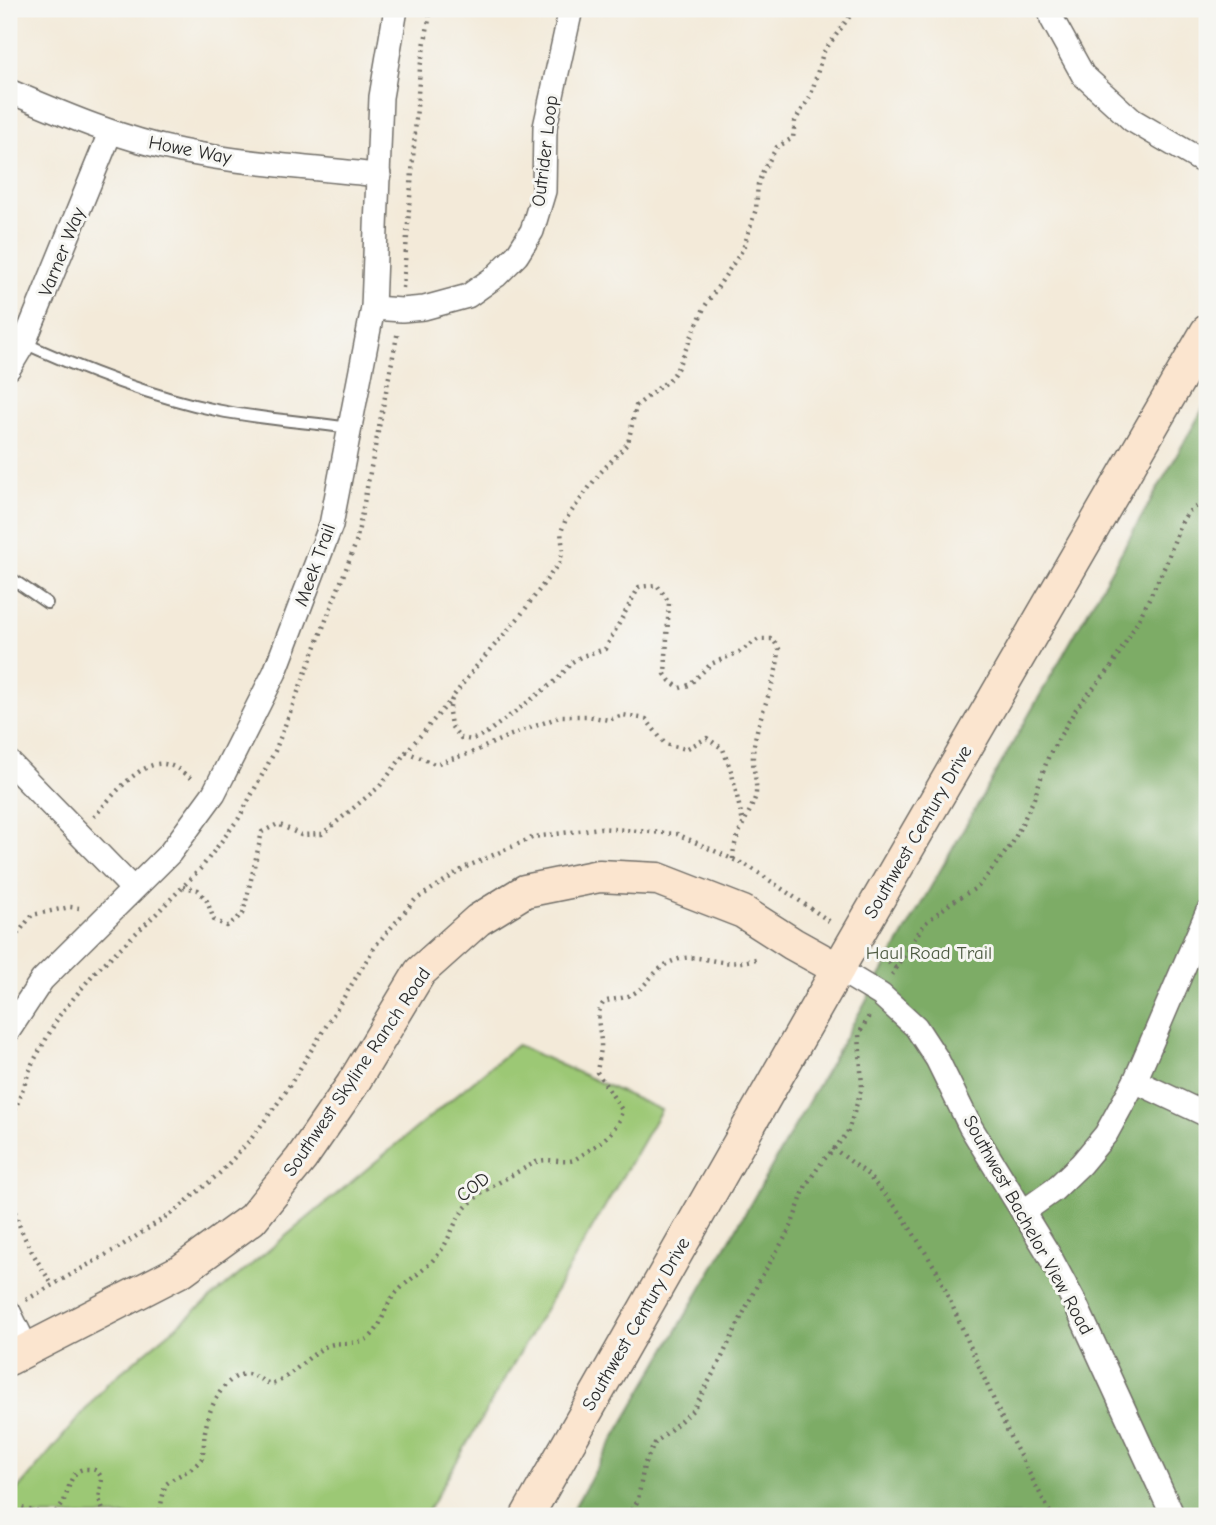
<svg xmlns="http://www.w3.org/2000/svg" width="1216" height="1525" font-family="'Comic Neue',sans-serif">
<style>
.green{fill:#9cc875;stroke:#647a50;stroke-width:2}
.forest{fill:#7dac66;stroke:#546c48;stroke-width:2}
.lines{fill:none;stroke-linecap:round;stroke-linejoin:round}
.lane-casing{stroke:#716e68;stroke-width:14}
.street-casing{stroke:#716e68;stroke-width:26}
.secondary-casing{stroke:#716e68;stroke-width:35}
.path{stroke:#716e68;stroke-width:4.5;stroke-dasharray:2 5;stroke-linecap:butt}
.lane{stroke:#fff;stroke-width:10}
.street{stroke:#fff;stroke-width:23}
.secondary{stroke:#fbe5cf;stroke-width:32}
.labels{text-anchor:middle;dominant-baseline:central;stroke-width:6;stroke-linejoin:round;paint-order:stroke}
.street-label{font-size:19px;fill:#2b2b2b;stroke:#f6f6f2}
.park-label{font-size:19px;fill:#4d5a41;stroke:#f6f6f2}
</style>
<rect width="100%" height="100%" fill="#f6f6f2"/>
<filter id="ink" filterUnits="userSpaceOnUse"><feTurbulence type="fractalNoise" baseFrequency=".0143" numOctaves="2"/><feDisplacementMap in="SourceGraphic" scale="14" xChannelSelector="R" yChannelSelector="G"/><feConvolveMatrix kernelMatrix="1 2 1 2 8 2 1 2 1" color-interpolation-filters="sRGB"/></filter>
<filter id="wash" filterUnits="userSpaceOnUse"><feTurbulence type="fractalNoise" baseFrequency=".00686" numOctaves="4" result="noise"/><feDisplacementMap in="SourceGraphic" scale="28" xChannelSelector="R" yChannelSelector="G"/><feGaussianBlur stdDeviation="1.57" result="paint"/><feColorMatrix in="noise" values="0 0 0 0 0 0 0 0 0 0 0 0 0 0 0 0 0 1.4 0 .05"/><feComposite in="paint" operator="in"/></filter>
<g filter="url(#wash)">
<rect width="100%" height="100%" fill="#f3ead9"/>
<!-- green -->
<path class="green" d="M517 1045 661 1110 425 1516H9V1500L108 1383Z"/>
<!-- forest -->
<path class="forest" d="M1207 402V1516H569L748 1208Z"/>
</g>
<g filter="url(#ink)">
<g class="lines">
<defs>
<g id="lane">
<path d="M9 336C75 367 144 395 216 410 260 419 306 422 350 428"/>
<path d="M9 577 47 603"/>
</g>
<g id="street">
<path d="M1050 9 1052 19 1083 75 1132 120 1207 164"/>
<path d="M9 91C65 115 121 139 181 151 246 164 313 168 379 175"/>
<path d="M373 308 402 310 424 308 468 296 496 276 517 255 532 231 544 191 545 127 571 9"/>
<path d="M9 368 24 343 110 133"/>
<path d="M9 762 133 889"/>
<path d="M838 969 881 995 916 1027 937 1059 970 1126 1048 1253 1076 1305 1173 1516"/>
<path d="M9 1030 42 980 170 853 214 793 275 672 331 525 373 308 381 97 396 9"/>
<path d="M1135 1081 1207 1115"/>
<path d="M1023 1212 1054 1190 1081 1164 1106 1134 1135 1081 1207 913"/>
<path d="M9 1312 27 1349"/>
</g>
<g id="secondary">
<path d="M9 1359 182 1270 252 1219 301 1159 352 1085 420 972 478 920 525 891 599 876 658 879 743 912 793 944 838 969"/>
<path d="M527 1516 838 969 1207 331"/>
</g>
</defs>
<!-- lane casing -->
<use href="#lane" class="lane-casing"/>
<!-- street casing -->
<use href="#street" class="street-casing"/>
<!-- secondary casing -->
<use href="#secondary" class="secondary-casing"/>
<!-- path -->
<g class="path">
<path d="M403 288 420 68 431 9"/>
<path d="M406 752 435 764 471 753 506 737 562 716H587L609 720 623 715 646 719 665 744 686 749 707 738 723 749 732 774 743 823"/>
<path d="M94 817C110 799 142 756 169 765 177 767 186 775 193 780"/>
<path d="M733 859C733 836 748 819 755 798 759 784 752 769 753 755 755 718 777 687 779 649L773 639H759L739 652 711 664 689 685 680 688 670 681 665 674 669 602 657 585 639 587 605 649 582 656 572 662 557 680 488 732 472 740 461 738 451 726 449 712 452 698 474 669 520 616 559 563 563 551 561 532 566 519 599 474 628 443 636 406 671 378 677 369 705 306 743 249 756 209 758 184 763 171 777 147 793 138 795 121 811 95 823 53 855 9"/>
<path d="M183 887 198 890 207 901 214 920 227 926 243 914 262 832 278 824 301 835 322 834 380 786 406 752 452 699"/>
<path d="M9 945 32 915 70 907 79 908"/>
<path d="M877 954 896 968"/>
<path d="M892 975 924 924 952 902 978 887 1012 844 1033 801 1049 755 1077 707 1110 669 1138 621 1166 564 1180 525 1188 512 1207 500"/>
<path d="M833 1148 866 1173 900 1212 937 1271 1011 1439 1052 1516"/>
<path d="M9 1152 15 1110 32 1064 59 1016 95 972 156 914 202 867 239 818 275 751 356 543 398 331"/>
<path d="M9 1163C10 1219 24 1240 53 1286"/>
<path d="M26 1300 118 1248 175 1211 221 1172 251 1139 283 1096 376 945 415 900 466 867 534 837 600 828 677 834 750 867 832 923"/>
<path d="M9 1508 13 1506 50 1515C55 1512 60 1509 63 1503 70 1490 69 1467 89 1469 97 1469 99 1473 102 1479L99 1499 105 1516"/>
<path d="M156 1516 160 1510 165 1485C177 1474 192 1472 202 1458 205 1448 203 1437 206 1427 209 1408 223 1377 245 1374 256 1373 264 1386 275 1383 288 1379 310 1354 327 1346 341 1340 361 1347 372 1335 382 1325 384 1309 392 1298 404 1282 422 1273 435 1258 449 1244 452 1224 465 1208 481 1190 514 1174 536 1162 549 1157 561 1164 574 1160 594 1147 618 1134 622 1110L597 1072C598 1064 600 1056 601 1048 602 1031 593 1016 604 1002 615 998 626 999 636 992 653 979 655 966 679 959 694 955 706 960 722 962 736 964 747 961 760 958"/>
<path d="M629 1516 638 1500 644 1465 655 1443 693 1410 720 1361 759 1281 790 1229 806 1185 822 1162 847 1134 862 1088 859 1034 869 1016"/>
</g>
<!-- lane -->
<use href="#lane" class="lane"/>
<!-- street -->
<use href="#street" class="street"/>
<!-- secondary -->
<use href="#secondary" class="secondary"/>
</g>
</g>
<g class="labels">
<!-- street labels -->
<g class="street-label">
<text transform="translate(190 150) rotate(11)">Howe Way</text>
<text transform="translate(545 151) rotate(-83)">Outrider Loop</text>
<text transform="translate(62 252) rotate(-68)">Varner Way</text>
<text transform="translate(315 565) rotate(-70)">Meek Trail</text>
<text transform="translate(918 832) rotate(-60)">Southwest Century Drive</text>
<text transform="translate(357 1072) rotate(-56)">Southwest Skyline Ranch Road</text>
<text transform="translate(473 1187) rotate(-38)">COD</text>
<text transform="translate(1028 1225) rotate(61)">Southwest Bachelor View Road</text>
<text transform="translate(636 1324) rotate(-60)">Southwest Century Drive</text>
</g>
<!-- park labels -->
<g class="park-label">
<text x="929" y="953">Haul Road Trail</text>
</g>
</g>
<!-- margin -->
<rect width="1216" height="1525" fill="none" stroke="#f6f6f2" stroke-width="35"/>
</svg>
